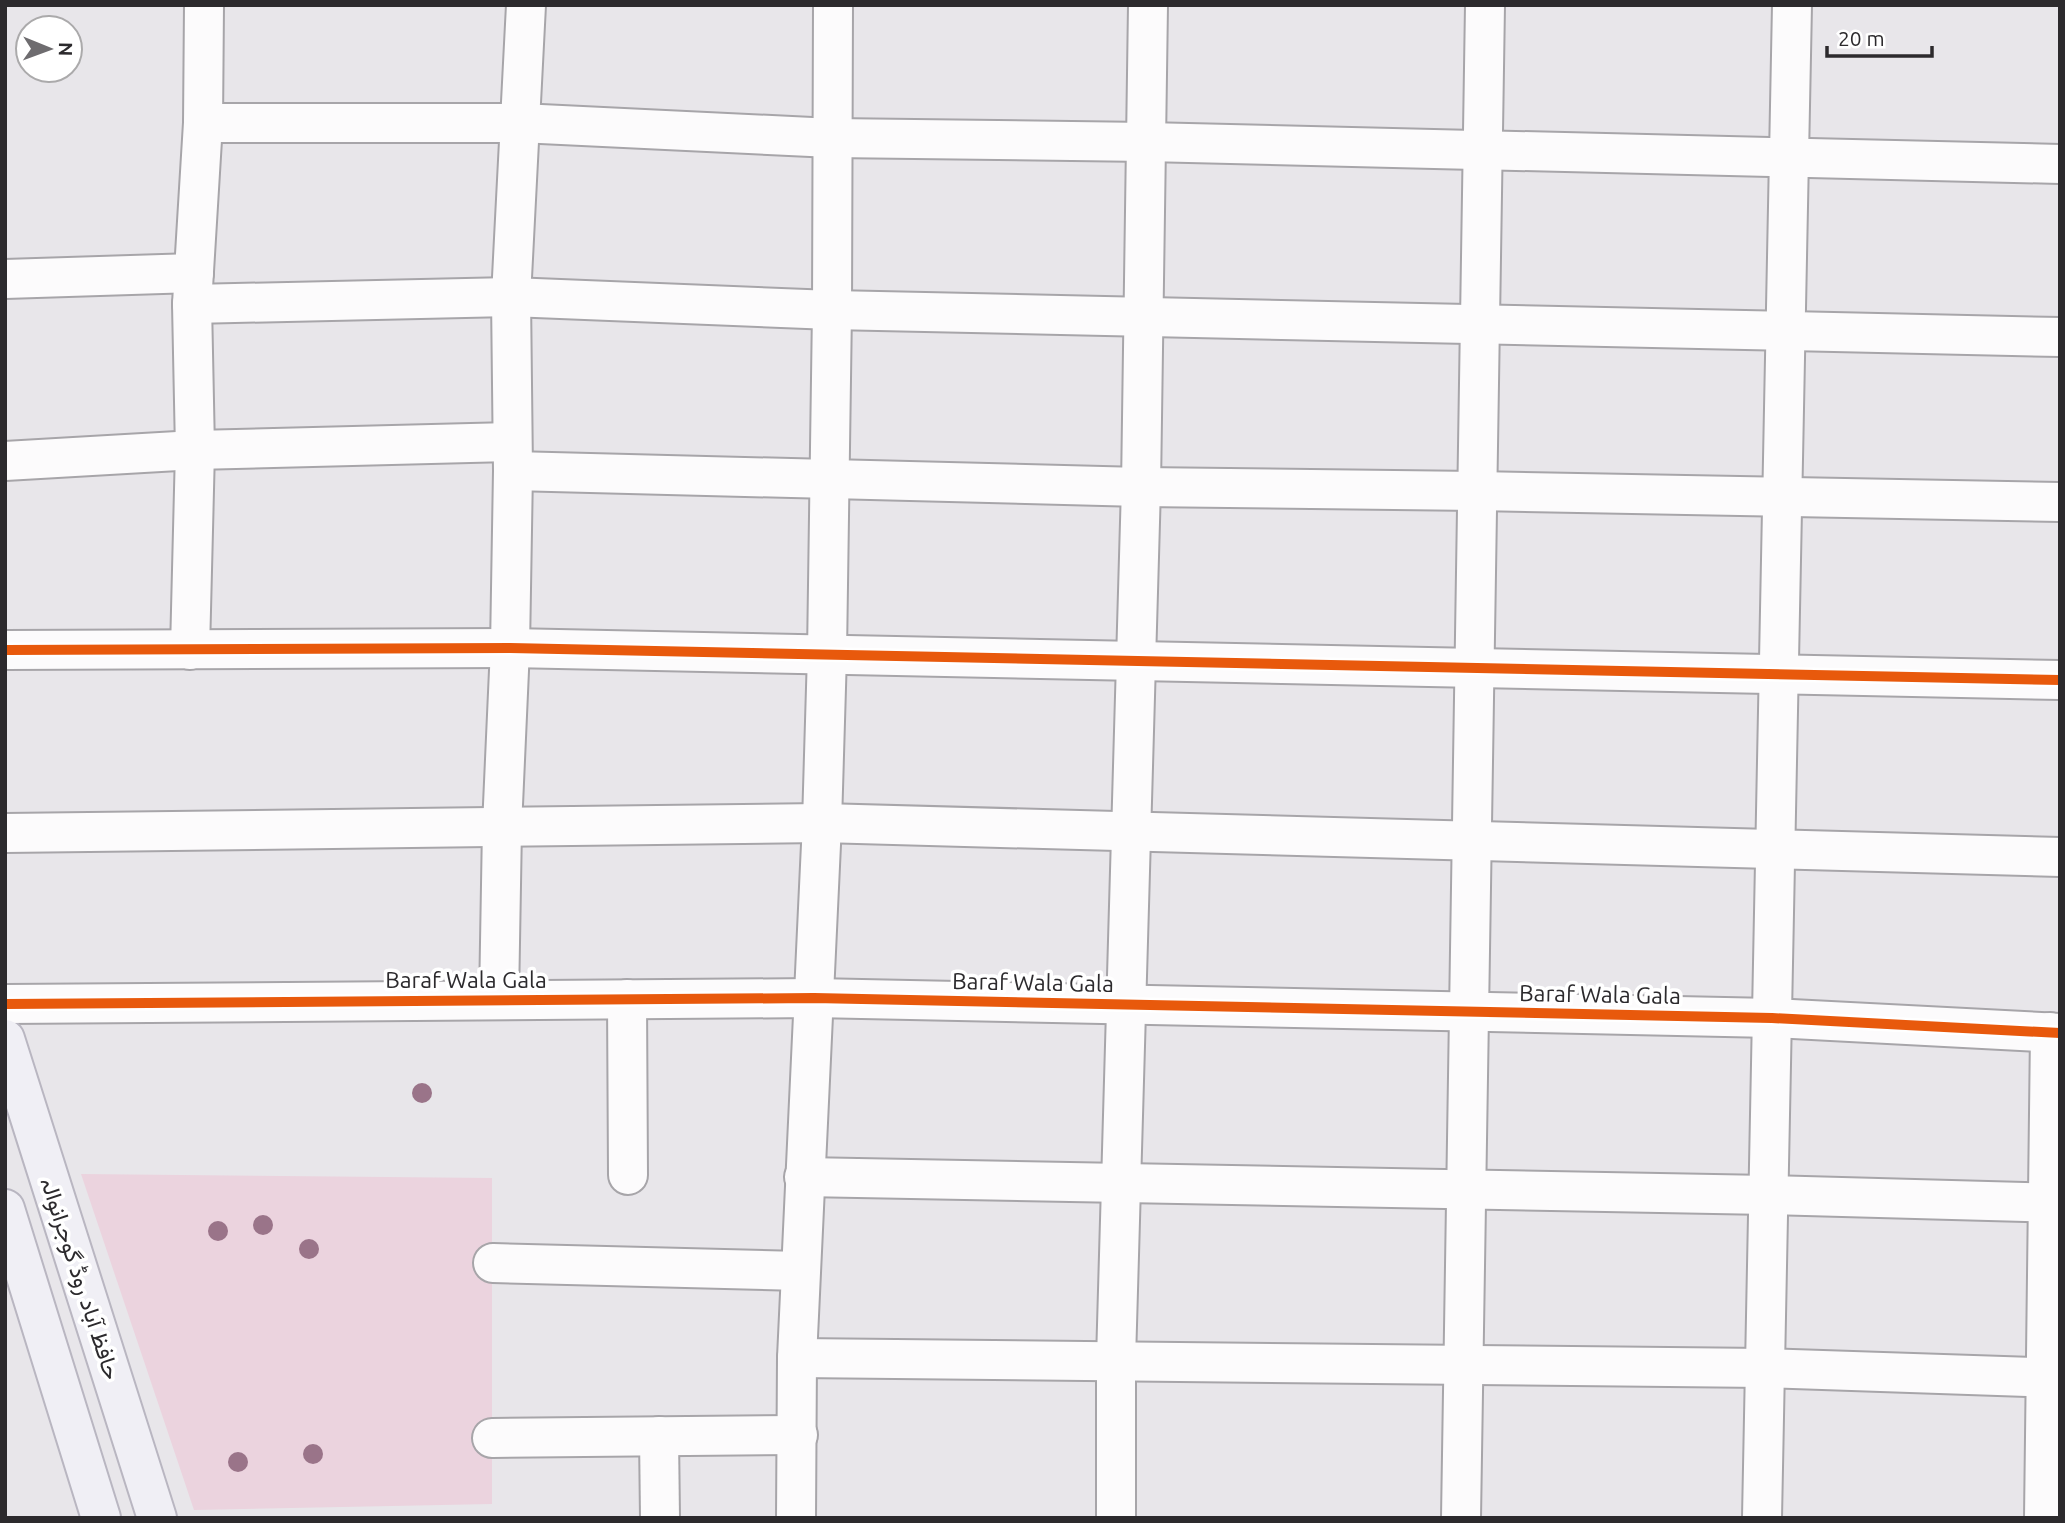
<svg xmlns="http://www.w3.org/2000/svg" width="2065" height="1523" font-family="Ubuntu,Vazirmatn,sans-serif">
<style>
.green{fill:#ebd3de}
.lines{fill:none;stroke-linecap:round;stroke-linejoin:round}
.minor-casing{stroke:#a7a5a9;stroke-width:42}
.primary-casing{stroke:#b9b6c1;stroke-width:42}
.minor{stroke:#fcfbfc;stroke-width:38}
.primary{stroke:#f0eff5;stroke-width:38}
.cycleway-casing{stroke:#fff;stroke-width:15}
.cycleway{stroke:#e8590c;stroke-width:10}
.tree{fill:#9a7489}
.labels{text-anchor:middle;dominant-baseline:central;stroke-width:7;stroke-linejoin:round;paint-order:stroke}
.street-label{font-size:23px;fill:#2c2a2d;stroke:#fff}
</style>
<rect width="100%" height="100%" fill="#e8e6ea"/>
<!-- green -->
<path class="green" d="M81 1174 492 1178V1504L194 1510Z"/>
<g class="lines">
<defs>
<g id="minor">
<path d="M203 123H520L832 138 1147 142 2060 164"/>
<path d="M5 279 194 273"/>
<path d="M192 304 511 297 832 310 2060 337"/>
<path d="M5 461 195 450 512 442"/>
<path d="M513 471 1141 487 1477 491 2060 502"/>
<path d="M5 650 510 648 2060 680"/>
<path d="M190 650 195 450 192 304 203 123 204 5"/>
<path d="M5 833 822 823 2060 857"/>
<path d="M627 999 628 1175"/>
<path d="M499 1000 502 827 510 648 513 471 511 297 526 5"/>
<path d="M5 1004 814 998 1772 1018 2060 1033"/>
<path d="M804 1177 1768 1195 2060 1203"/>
<path d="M493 1263 800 1271"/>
<path d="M797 1358 1765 1368 2060 1378"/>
<path d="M659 1436 660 1518"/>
<path d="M492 1438 798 1435"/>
<path d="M796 1518 797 1358 822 823 827 654 832 310 833 5"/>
<path d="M1116 1518V1360L1141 487 1148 5"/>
<path d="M1461 1518 1485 5"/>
<path d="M1762 1518 1792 5"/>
<path d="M2044 1518 2050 1032"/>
</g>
<g id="primary">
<path d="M5 1039 157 1518"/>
<path d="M5 1209 101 1518"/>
</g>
</defs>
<!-- minor casing -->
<use href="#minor" class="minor-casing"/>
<!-- primary casing -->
<use href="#primary" class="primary-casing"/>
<!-- minor -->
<use href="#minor" class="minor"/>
<!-- primary -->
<use href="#primary" class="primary"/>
<defs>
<g id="cycleway">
<path d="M5 650 510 648 2060 680"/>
<path d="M5 1004 814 998 1772 1018 2060 1033"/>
</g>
</defs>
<!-- cycleway casing -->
<use href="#cycleway" class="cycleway-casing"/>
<!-- cycleway -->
<use href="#cycleway" class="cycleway"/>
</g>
<!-- trees -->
<g class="tree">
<circle cx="422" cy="1093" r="10"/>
<circle cx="263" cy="1225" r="10"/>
<circle cx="218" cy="1231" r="10"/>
<circle cx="309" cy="1249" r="10"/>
<circle cx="313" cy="1454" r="10"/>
<circle cx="238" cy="1462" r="10"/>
</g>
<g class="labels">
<!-- street labels -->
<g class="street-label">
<text x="466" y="979">Baraf Wala Gala</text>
<text transform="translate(1033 982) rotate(1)">Baraf Wala Gala</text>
<text transform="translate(1600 994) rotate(1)">Baraf Wala Gala</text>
<text transform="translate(81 1278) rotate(72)">حافظ آباد روڈ گوجرانوالہ</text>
</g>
</g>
<!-- border -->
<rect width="2065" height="1523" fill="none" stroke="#2c2a2d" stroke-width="14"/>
<!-- north arrow -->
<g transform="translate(49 49) rotate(91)"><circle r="33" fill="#ffffff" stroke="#abaaab" stroke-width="2"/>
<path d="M0-5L12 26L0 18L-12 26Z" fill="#6e6c6f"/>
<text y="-10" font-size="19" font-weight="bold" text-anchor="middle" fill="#2c2a2d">N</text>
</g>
<!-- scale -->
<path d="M1827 46v10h105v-10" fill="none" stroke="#2c2a2d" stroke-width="3.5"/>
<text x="1838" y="46" font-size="21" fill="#2c2a2d" stroke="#ffffff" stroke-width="5" paint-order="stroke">20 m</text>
</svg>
